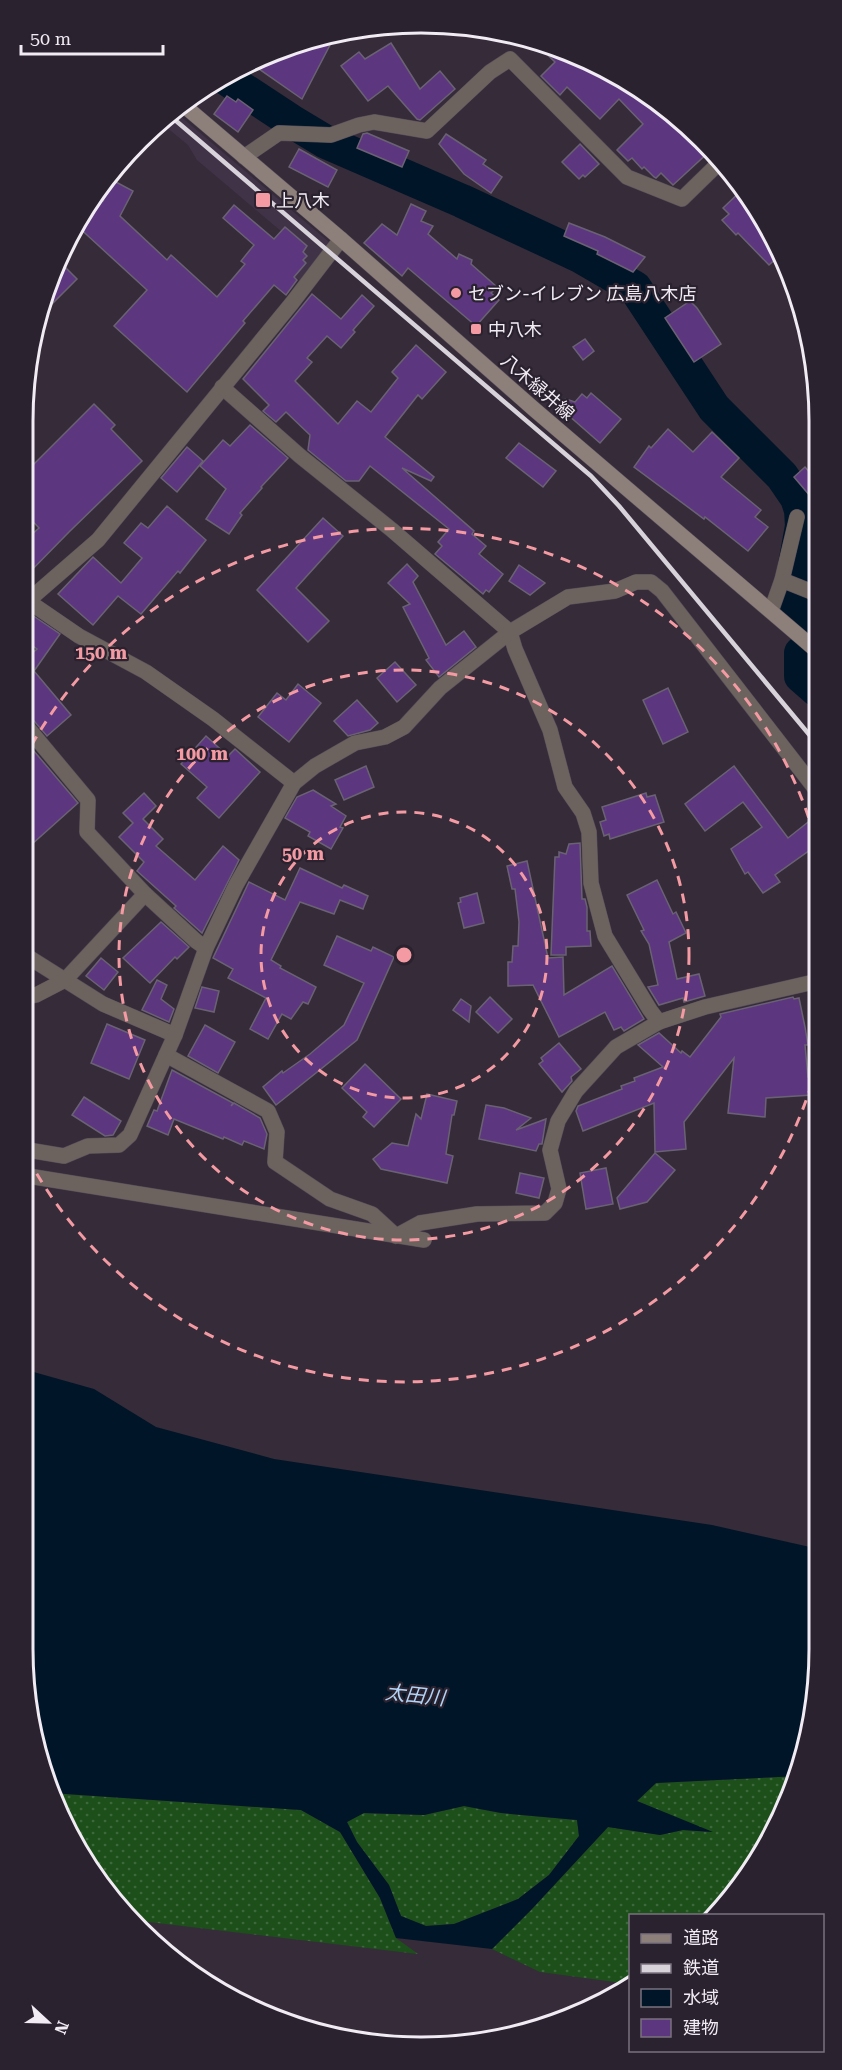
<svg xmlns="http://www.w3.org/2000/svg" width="842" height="2070" font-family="'Roboto Serif','Noto Sans JP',serif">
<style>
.built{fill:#413347}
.grass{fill:url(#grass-dots)}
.water{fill:#011528;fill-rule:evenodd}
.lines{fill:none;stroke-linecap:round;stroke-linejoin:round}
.river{stroke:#011528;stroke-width:34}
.building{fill:#5c367f;stroke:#6a6273;stroke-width:1.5}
.street-casing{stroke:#534a57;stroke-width:16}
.secondary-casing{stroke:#534a57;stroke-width:16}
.street{stroke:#6c635f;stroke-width:15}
.secondary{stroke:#8d7f7a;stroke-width:15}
.rail{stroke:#d8d2db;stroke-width:4.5}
.ring{fill:none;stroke:#f49aa3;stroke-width:3;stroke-dasharray:10 8}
.poi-dot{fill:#f49aa3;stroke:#2b222f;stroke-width:2}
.labels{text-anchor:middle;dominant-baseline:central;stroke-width:4.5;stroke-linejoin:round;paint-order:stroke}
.poi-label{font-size:18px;fill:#f1ebf4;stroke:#2b222f;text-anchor:start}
.street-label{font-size:18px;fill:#f1ebf4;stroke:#2b222f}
.water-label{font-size:20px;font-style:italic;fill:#b1d4f6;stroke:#2b222f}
.rim{fill:none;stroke:#f1ebf4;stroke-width:3}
.centre{fill:#f49aa3;stroke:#2b222f;stroke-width:3}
.ring-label{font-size:18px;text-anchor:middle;font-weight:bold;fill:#f49aa3;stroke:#2b222f;stroke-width:4.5;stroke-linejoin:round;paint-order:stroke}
</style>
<defs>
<pattern id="grass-dots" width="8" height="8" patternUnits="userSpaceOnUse" patternTransform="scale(1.5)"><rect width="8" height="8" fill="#1c4f19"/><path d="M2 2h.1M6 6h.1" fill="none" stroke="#3d683b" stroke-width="1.8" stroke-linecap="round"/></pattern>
</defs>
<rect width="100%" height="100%" fill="#352b39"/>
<!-- built -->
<path class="built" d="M173 110 329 242 328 247 302 282 269 257 288 237 197 160 188 145 160 122Z"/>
<!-- grass -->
<g class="grass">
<path d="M799 1776 737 1892 715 1915 630 1916V1984L540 1972 492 1949 531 1910 608 1827 660 1835 683 1830 710 1832 637 1801 656 1783Z"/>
<path d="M51 1793 301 1810 340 1832 380 1898 396 1938 418 1954 132 1920 121 1911 76 1848Z"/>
<path d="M464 1806 501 1813 577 1820 579 1836 549 1875 518 1899 454 1924 426 1926 401 1916 389 1885 357 1842 347 1822 363 1813 424 1815Z"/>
</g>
<!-- water -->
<path class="water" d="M23 1369 94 1389 156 1427 274 1459 712 1525 819 1549V1649L799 1776 656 1783 637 1801 713 1832 683 1830 660 1835 608 1827 531 1910 492 1949 396 1938 380 1898 340 1832 301 1810 51 1793 44 1777 23 1649ZM464 1806 501 1813 577 1820 579 1836 549 1875 518 1899 454 1924 426 1926 401 1916 389 1885 357 1842 347 1822 364 1813 424 1815Z"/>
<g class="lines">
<!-- river -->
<g class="river">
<path d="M224 77 291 121 326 142 462 201 580 256 635 288 714 408 782 476 797 498 801 510 802 526 795 565V596L799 618"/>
<path d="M801 653V676L817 690"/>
</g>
</g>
<!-- building -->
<g class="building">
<path d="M319 37 331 43 302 99 249 62Z"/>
<path d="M531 39 549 44 643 90 711 150 673 185 661 173 656 178 654 177 644 167 642 169 632 158 628 161 617 150 643 124 619 99 600 119 567 87 560 95 541 76 555 62Z"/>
<path d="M391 43 420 89 440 71 455 89 420 120 417 119 388 86 368 101 341 66 359 52 365 59Z"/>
<path d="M227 96 236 102 238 99 253 110 238 132 214 114Z"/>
<path d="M367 133 409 151 402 167 357 148 363 134Z"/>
<path d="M446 134 486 160 483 164 502 177 491 193 464 174 439 144Z"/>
<path d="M580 144 599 164 585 177 583 175 579 179 562 162Z"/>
<path d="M299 149 337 170 328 187 289 167Z"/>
<path d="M114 181 133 191 120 216 167 260 171 255 217 297 245 264 241 261 254 245 223 218 234 205 274 239 285 227 307 246 303 252 307 256 303 260 306 263 294 277 297 280 286 295 274 285 243 321 245 323 187 392 114 326 147 290 75 224 96 194 103 201Z"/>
<path d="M742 190 754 208 752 210 762 220 779 245 781 254 769 265 738 233 736 235 722 220 729 214 723 208Z"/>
<path d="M411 204 426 211 421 221 433 226 428 234 457 259 459 254 472 260 471 264 497 287 491 293 499 300 476 326 408 268 402 276 364 243 382 224 397 235Z"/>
<path d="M569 223 605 237 645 257 633 272 597 254 598 251 564 236Z"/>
<path d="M66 268 77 279 40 316 44 293 55 269 60 274Z"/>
<path d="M312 294 341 319 362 295 374 306 353 330 355 332 341 348 327 336 307 358 312 362 295 381 338 424 357 401 371 412 398 378 392 372 416 345 446 372 422 399 418 395 385 437 434 477 431 481 402 468 474 531 472 534 486 546 479 554 503 574 489 592 486 590 483 594 435 554 442 546 438 542 449 529 370 466 359 481H346L308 450 310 435 286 412 276 422 263 411 269 405 243 379Z"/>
<path d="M690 301 697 308 721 344 694 362 665 318Z"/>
<path d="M585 339 594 351 583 360 573 347Z"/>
<path d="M591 393 621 419 600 443 568 415 560 413 557 409 561 401 566 399 575 402 582 394 587 398Z"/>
<path d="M94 404 115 425 111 429 142 461 69 532 22 580V543L39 528 22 510V476Z"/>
<path d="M250 425 288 458 261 487 262 488 240 513 242 515 229 534 206 519 226 489 200 466 223 440 230 446Z"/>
<path d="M668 429 693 452 712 432 739 458 721 477 761 510 755 517 768 527 748 551 705 517 704 519 634 467 649 446 651 448Z"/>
<path d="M519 443 556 471 543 487 506 458Z"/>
<path d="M187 447 203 461 177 492 161 478Z"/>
<path d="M805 467 816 480V503L794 477Z"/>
<path d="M167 506 206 540 180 573 178 571 141 614 118 596 93 625 58 594 93 557 121 583 142 558 124 543 141 523 148 528Z"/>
<path d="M323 518 343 536 296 588 329 621 308 642 257 590Z"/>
<path d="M407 564 418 576 413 582 446 645 464 631 476 647 439 677 426 660 429 658 403 607 410 604 388 583Z"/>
<path d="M519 565 545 583 530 595 509 581Z"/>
<path d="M32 615 60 634 34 671 71 715 47 736 29 715 22 712V658L24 660 37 649 22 638V629Z"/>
<path d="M395 662 416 685 397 702 377 678Z"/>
<path d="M298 684 321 703 289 742 258 717 277 693 286 700Z"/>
<path d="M668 688 688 732 663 744 643 700Z"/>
<path d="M357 700 378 723 370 730 348 736 334 721Z"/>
<path d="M206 736 228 756 235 749 260 772 219 818 197 798 207 787 181 764Z"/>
<path d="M22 737 78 803 22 853Z"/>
<path d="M366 766 374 787 344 800 335 780Z"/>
<path d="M734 766 788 838 817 815V845L775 875 780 882 763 893 748 872 745 874 731 849 762 827 743 802 705 831 685 804Z"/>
<path d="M313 790 336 804 331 806 346 816 340 827 343 828 331 849 308 836 310 832 285 818 297 797Z"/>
<path d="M144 793 156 806 143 819 163 839 156 846 195 880 223 846 239 860 202 933 174 908 176 906 137 871 144 862 119 837 133 823 123 813Z"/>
<path d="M646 793 647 797 655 795 664 822 610 839 609 834 604 836 600 822 606 820 602 807Z"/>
<path d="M580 843 582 899H585L587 907V931H590L591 946 566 947V955H551L555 857H559V852L566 854 569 844Z"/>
<path d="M527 861 548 958 563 957 564 995 612 966 644 1019 624 1031 621 1027 614 1030 605 1012 559 1037 533 985 508 986V962H512L513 946H518L519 922 515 889H512L507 866Z"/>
<path d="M300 868 342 888 344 885 368 896 363 909 340 900 334 914 300 902 271 960 281 966 280 968 316 987 308 1004 303 1002 291 1019 282 1014 268 1039 250 1029 266 998 228 978 233 969 213 958 249 882 285 900Z"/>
<path d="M657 880 673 914 676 912 686 933 669 942 677 979 699 974 705 996 684 1002 683 998 659 1005 648 987 658 985 649 944 641 931 644 930 627 895Z"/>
<path d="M477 893 484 923 464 928 458 903 461 902 460 898Z"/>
<path d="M161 922 189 947 177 959 175 957 150 983 123 958Z"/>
<path d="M337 936 371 951 373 947 394 957 357 1040 276 1105 263 1087 282 1071 283 1073 310 1054 344 1025 364 983 324 965Z"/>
<path d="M101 958 118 972 104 990 86 976Z"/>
<path d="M157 980 167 985 161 999 174 1009 169 1022 142 1010Z"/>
<path d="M202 987 219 991 214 1012 195 1008Z"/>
<path d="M490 997 512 1019 498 1033 476 1012Z"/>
<path d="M793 997 794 999 799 998 805 1027 808 1045H805L808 1077H811L812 1095 766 1098 765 1117 728 1113 734 1058 684 1122 686 1149 655 1152 654 1103 583 1131 576 1111 578 1106 622 1089 621 1086 635 1081 634 1078 663 1067 638 1045 659 1033 681 1053 682 1051 690 1057 721 1017 720 1014Z"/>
<path d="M461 999 471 1006 469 1022 453 1010Z"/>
<path d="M107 1024 145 1040 129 1079 91 1063Z"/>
<path d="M205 1025 235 1042 218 1073 188 1056Z"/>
<path d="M559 1043 581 1069 571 1077 572 1081 562 1092 539 1064 543 1061 541 1058Z"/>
<path d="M365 1064 401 1099 374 1127 363 1117 367 1112 342 1088Z"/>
<path d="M172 1070 233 1103 231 1106 234 1103 260 1118 267 1134 264 1149 244 1141 242 1145 224 1137 223 1139 174 1119 168 1135 147 1126 154 1110 157 1111Z"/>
<path d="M427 1094 457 1101 454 1115H452L446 1154 453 1156 447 1183 381 1169 373 1159 392 1143 408 1146 416 1114 421 1119Z"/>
<path d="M84 1097 121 1121 113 1135 105 1136 72 1115Z"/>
<path d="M486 1105 504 1108 531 1118 516 1130 546 1119 542 1144H539L536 1151 479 1139Z"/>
<path d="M655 1153 675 1170 647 1202 620 1209 617 1198Z"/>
<path d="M606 1168 613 1204 586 1209 580 1173Z"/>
<path d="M520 1173 544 1178 539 1198 516 1193Z"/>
</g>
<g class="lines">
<defs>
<g id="street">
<path d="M244 157 279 133 331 135 359 125 374 122 427 131 490 72 510 59 627 177 682 199 722 160"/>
<path d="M222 387 300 456 392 530 510 632 515 649 550 730 565 787 583 813 589 832 591 883 605 936 650 1010 659 1022"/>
<path d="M782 580 817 594"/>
<path d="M22 597 79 636 146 672 213 719 294 783"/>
<path d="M22 606 98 540 292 303 341 239"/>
<path d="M771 611 782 580 797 517"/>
<path d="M22 721 88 800 87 832 145 894 196 941 206 948"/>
<path d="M22 953 103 1004 175 1035"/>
<path d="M22 998 36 995 65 980 145 894"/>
<path d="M166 1055 268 1111 277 1132 275 1162 330 1199 372 1214 396 1236 420 1223 477 1214 545 1213 555 1203 559 1189 550 1150 558 1121 576 1091 616 1047 659 1022 705 1007 818 981"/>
<path d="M22 1149 64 1156 88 1146 119 1145 130 1135 175 1035 206 948 236 885 294 783 315 766 355 743 385 737 404 727 440 688 510 632 568 597 615 591 636 582H651L662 591 817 791"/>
<path d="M22 1175 424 1240"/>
</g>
<path id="secondary" d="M181 103 341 239 535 410 817 651"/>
</defs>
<!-- street casing -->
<use href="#street" class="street-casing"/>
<!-- secondary casing -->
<use href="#secondary" class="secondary-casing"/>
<!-- street -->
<use href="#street" class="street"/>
<!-- secondary -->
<use href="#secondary" class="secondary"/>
<!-- rail -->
<path class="rail" d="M168 114 591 476 619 506 817 744"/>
</g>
<!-- distance rings -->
<g class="ring">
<circle cx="404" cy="955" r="143"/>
<circle cx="404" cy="955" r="285"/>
<path d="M817 1066A428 428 0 0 1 23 1149M23 761A428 428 0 0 1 816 841"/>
</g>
<!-- markers -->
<g class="poi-dot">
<rect x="255" y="192" width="16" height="16" rx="3"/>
<circle cx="456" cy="293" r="6"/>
<rect x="470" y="323" width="12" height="12" rx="3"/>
</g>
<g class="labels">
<!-- poi labels -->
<g class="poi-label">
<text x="276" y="200">上八木</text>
<text x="468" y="293">セブン-イレブン 広島八木店</text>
<text x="488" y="329">中八木</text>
</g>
<!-- street labels -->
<g class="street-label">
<text transform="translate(538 387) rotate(41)">八木緑井線</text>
</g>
<!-- water labels -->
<g class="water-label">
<text transform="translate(415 1695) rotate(6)">太田川</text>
</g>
</g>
<!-- crop -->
<path d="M0 0H842V2070H0ZM421 33H421A388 388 0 0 1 809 421V1649A388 388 0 0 1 421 2037H421A388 388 0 0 1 33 1649V421A388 388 0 0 1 421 33Z" fill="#2b222f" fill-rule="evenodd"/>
<path class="rim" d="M421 33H421A388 388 0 0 1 809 421V1649A388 388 0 0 1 421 2037H421A388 388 0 0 1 33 1649V421A388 388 0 0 1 421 33Z"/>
<circle cx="404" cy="955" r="9" class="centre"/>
<g class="ring-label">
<text x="101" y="659">150 m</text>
<text x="202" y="760">100 m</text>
<text x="303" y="860">50 m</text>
</g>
<!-- legend -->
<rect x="629" y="1914" width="195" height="138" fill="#2b222f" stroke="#7a727e" stroke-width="1.5"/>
<rect x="641" y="1934" width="30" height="9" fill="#8d7f7a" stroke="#7a727e" stroke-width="1.5"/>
<text x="683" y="1944" font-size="18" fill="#f1ebf4">道路</text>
<rect x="641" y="1964" width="30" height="9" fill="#d8d2db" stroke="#7a727e" stroke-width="1.5"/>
<text x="683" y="1974" font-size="18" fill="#f1ebf4">鉄道</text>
<rect x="641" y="1989" width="30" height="18" fill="#011528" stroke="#7a727e" stroke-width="1.5"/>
<text x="683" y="2004" font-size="18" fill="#f1ebf4">水域</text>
<rect x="641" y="2019" width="30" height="18" fill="#5c367f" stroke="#7a727e" stroke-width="1.5"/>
<text x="683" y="2034" font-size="18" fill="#f1ebf4">建物</text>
<!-- north arrow -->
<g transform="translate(48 2022) rotate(112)" stroke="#2b222f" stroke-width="4.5" paint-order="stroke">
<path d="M0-4.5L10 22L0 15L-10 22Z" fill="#f1ebf4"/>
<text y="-9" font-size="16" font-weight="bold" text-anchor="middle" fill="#f1ebf4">N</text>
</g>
<!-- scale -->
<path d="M21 45v9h142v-9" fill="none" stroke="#f1ebf4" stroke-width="3"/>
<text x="30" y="45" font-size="18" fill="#f1ebf4" stroke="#2b222f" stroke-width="4.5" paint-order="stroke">50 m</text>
</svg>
